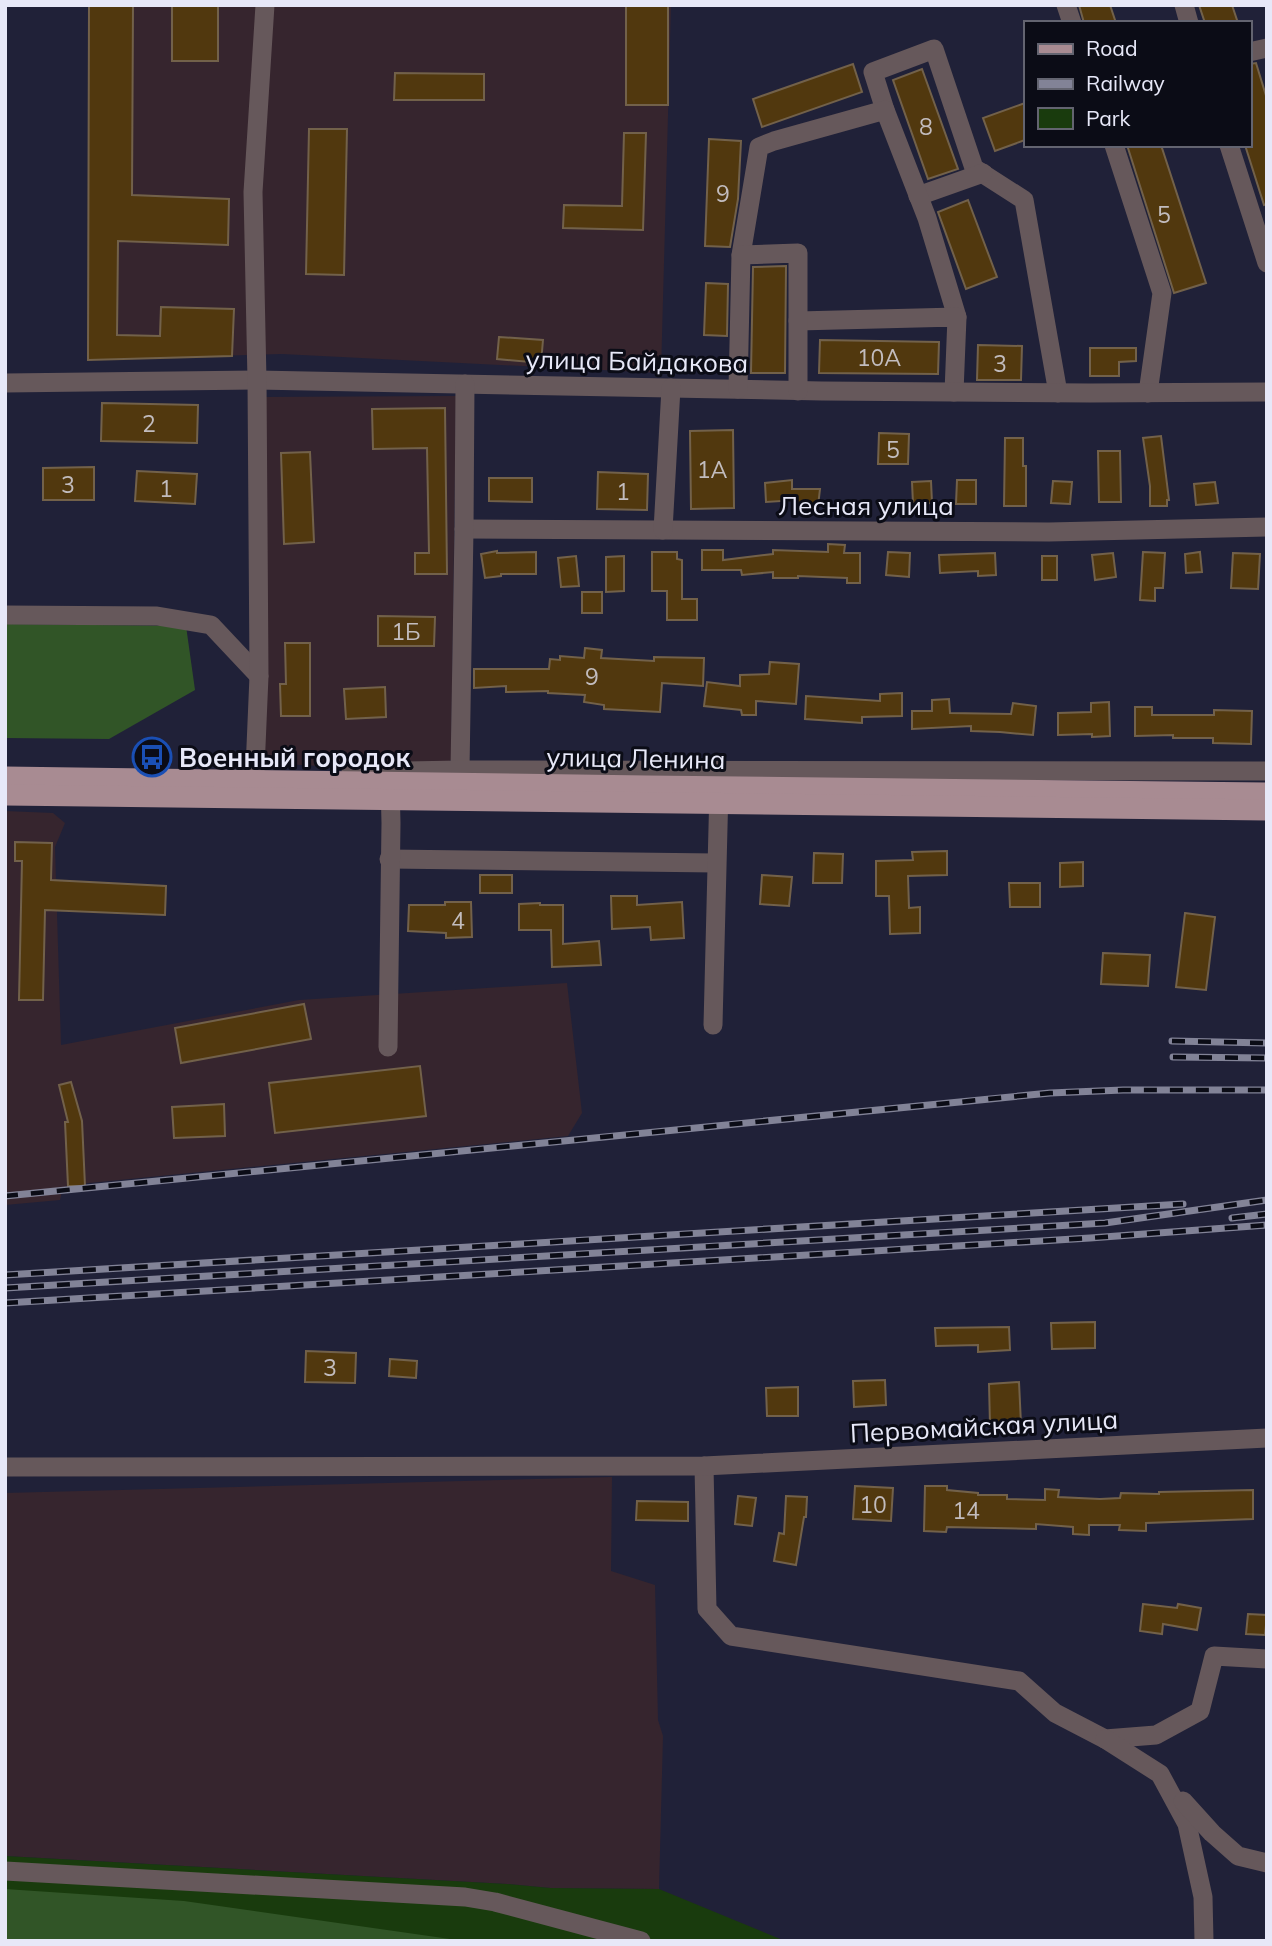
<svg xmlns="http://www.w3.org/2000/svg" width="1272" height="1946" font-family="Mulish,sans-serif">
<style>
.industrial{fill:#36252e}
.green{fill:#193b0d}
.forest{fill:#315527}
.building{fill:#51380e;stroke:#72614a;stroke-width:2}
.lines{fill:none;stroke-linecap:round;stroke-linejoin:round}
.minor{stroke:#66585b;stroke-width:19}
.major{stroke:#a88b92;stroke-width:21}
.rail-casing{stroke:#828397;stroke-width:7}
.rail{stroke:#0b0c16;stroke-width:4.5;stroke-dasharray:13;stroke-linecap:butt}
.labels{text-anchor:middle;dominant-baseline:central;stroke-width:6;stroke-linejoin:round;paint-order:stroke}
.number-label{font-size:23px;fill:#c2bcbe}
.street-label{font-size:26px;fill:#e7e8f8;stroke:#0b0c16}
.poi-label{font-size:26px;font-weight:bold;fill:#e7e8f8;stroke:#0b0c16;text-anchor:start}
</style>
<rect width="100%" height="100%" fill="#202138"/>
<!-- industrial -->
<g class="industrial">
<path d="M89 5H671L661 373 282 354 88 360Z"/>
<path d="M456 396 451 760 428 772 265 763 263 397Z"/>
<path d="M5 811 53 813 65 823 55 847 61 1045 299 1000 567 983 582 1113 568 1136 89 1183 63 1187 60 1200 5 1205Z"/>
<path d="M612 1477 611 1571 655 1585 658 1720 663 1736 659 1889 550 1888 507 1884 5 1856V1493Z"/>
</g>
<!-- green -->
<path class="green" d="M5 1856 507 1884 550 1888 659 1889 785 1941H5Z"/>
<!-- forest -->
<g class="forest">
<path d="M5 624 186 626 195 690 109 739 5 738Z"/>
<path d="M5 1889 184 1901 464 1941H5Z"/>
</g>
<!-- building -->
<g class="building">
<path d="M89 5H133L132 195 229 199 228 245 118 241 117 335 160 336 161 307 234 309 232 356 88 360Z"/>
<rect x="172" y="5" width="46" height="56"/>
<rect x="626" y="5" width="42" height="100"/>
<path d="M1079 5H1110L1116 23H1084Z"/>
<path d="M1199 5H1232L1238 23H1205Z"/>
<path d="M1256 63 1267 99V204L1264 205 1245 145H1249V64Z"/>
<path d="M853 64 862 92 762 127 753 99Z"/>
<path d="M922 69 958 169 928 179 893 80Z"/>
<path d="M395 73 484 74V100H394Z"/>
<path d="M1025 103V140L995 151 983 118Z"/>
<path d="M309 129H347L344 275 306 274Z"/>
<path d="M624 133H646L643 230 563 228 564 205 622 206Z"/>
<path d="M709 139 741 141 738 199 730 247 705 246Z"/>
<path d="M1127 145H1161L1206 283 1174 293Z"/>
<path d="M968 200 997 277 966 289 938 212Z"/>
<path d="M786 266 785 373H751L753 267Z"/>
<path d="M706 283 728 284 727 336 704 335Z"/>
<path d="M499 337 543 340 541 363 497 359Z"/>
<path d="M820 340 939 342 938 374 819 373Z"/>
<path d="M978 345 1022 346 1021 380H977Z"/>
<path d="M1090 348H1136V361L1119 362V376H1090Z"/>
<path d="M102 403 198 405 197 443 101 441Z"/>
<path d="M445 408 447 574H415V553H429L427 448 373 449 372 409Z"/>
<path d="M733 430 734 508 691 509 690 431Z"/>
<path d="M879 433 909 434 908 464H878Z"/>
<path d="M1161 436 1169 500H1167V506H1150V486L1143 438Z"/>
<path d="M1005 438H1023V466H1026V506H1004Z"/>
<path d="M1098 451H1120L1121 502H1099Z"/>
<path d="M310 452 314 542 284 544 281 453Z"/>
<path d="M94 467V500H43V468Z"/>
<path d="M137 471 197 474 195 504 135 501Z"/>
<path d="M598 472 648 474 647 510 597 509Z"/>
<path d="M489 478H532V502L489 501Z"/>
<path d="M792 480V489H820L818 506H797V500L766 502 765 483Z"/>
<path d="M957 480H976V504H956Z"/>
<path d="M931 481 932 503 913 504 912 482Z"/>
<path d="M1053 481 1072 482 1070 504 1051 503Z"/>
<path d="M1215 482 1218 503 1196 505 1194 484Z"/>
<path d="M828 544 845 545 844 553H860V583H847V578L798 576V578H773V572L742 575 741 570H702V550H723V560L773 554V550L828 552Z"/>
<path d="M497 551V553L536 552V574H501V576L485 578 481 554Z"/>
<path d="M652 552H677V559L682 560V599H697V620H667V591H652Z"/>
<path d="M888 552 910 553 909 577 886 575Z"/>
<path d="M1143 552 1165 553 1163 588H1155V601L1140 600Z"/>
<path d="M1200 552 1202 572 1186 573 1185 554Z"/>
<path d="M995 553 996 575 978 576V571L940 573 939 555Z"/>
<path d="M1113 553 1116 577 1095 580 1092 555Z"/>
<path d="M1233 553 1260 554 1258 589 1231 588Z"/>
<path d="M576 556 579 586 561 587 558 558Z"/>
<path d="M624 556V591L606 592V557Z"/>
<rect x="1042" y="556" width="15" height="24"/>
<rect x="582" y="592" width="20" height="21"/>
<path d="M378 616 435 617 434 646H378Z"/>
<path d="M285 643H310V716H281L280 684H286Z"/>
<path d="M585 648 602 650 601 658 654 661V657L704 658 703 686 662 683 660 712 604 709V705L584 702 585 695 548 693V691L506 692V686L474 688V669H549L550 659 560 660V656L584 658Z"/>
<path d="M770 662 799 664 796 704 756 701V715H742L741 710 704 706 707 682 740 686V675L769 674Z"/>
<path d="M385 687 386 717 346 719 344 689Z"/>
<path d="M902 693V716L862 717V723L805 719 806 696 880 701V694Z"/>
<path d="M949 699 950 713 1011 714 1013 703 1036 706 1033 735 1000 732 971 731V726L912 729V711H932V700Z"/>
<path d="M1109 702 1110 736 1092 737V734L1058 735V713L1091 712V703Z"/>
<path d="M1135 707H1152V715H1214V710L1252 711 1251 744 1213 743V738H1173V735L1135 736Z"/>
<path d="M15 842 52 843 51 880 166 886 165 915 45 910 43 1000H19L22 861H15Z"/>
<path d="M947 851V875L908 876 909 908 920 907V933L890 934 889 896H876V861L913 860 912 852Z"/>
<path d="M814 853 843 854 842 883H813Z"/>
<path d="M1083 862V886L1060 887V863Z"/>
<rect x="480" y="875" width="32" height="18"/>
<path d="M762 875 792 877 789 906 760 904Z"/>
<path d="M1009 883H1040V907H1010Z"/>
<path d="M611 896H637V905L682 902 684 938 651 940 650 927 612 929Z"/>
<path d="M445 902H471L472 937 446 938V933L408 931 409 905H445Z"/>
<path d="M540 903V905H563V944L599 941 601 965 552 967 551 930H519V904Z"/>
<path d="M1185 913 1215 917 1206 990 1176 987Z"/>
<path d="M1103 953 1150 955 1148 986 1101 984Z"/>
<path d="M304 1004 311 1039 181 1063 175 1028Z"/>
<path d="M420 1066 426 1116 275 1133 269 1083Z"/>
<path d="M71 1082 82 1121 85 1186H68L65 1122H68L59 1085Z"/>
<path d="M224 1104 225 1136 174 1138 172 1107Z"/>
<path d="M1095 1322V1348L1052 1349 1051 1323Z"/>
<path d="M1009 1327 1010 1350 978 1352V1345L936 1346 935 1328Z"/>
<path d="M306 1351 356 1353 355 1383 305 1382Z"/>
<path d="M390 1359 417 1361 416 1378 389 1376Z"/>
<path d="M885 1380 886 1405 854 1407 853 1381Z"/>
<path d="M1019 1382 1021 1424 990 1425 989 1384Z"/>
<path d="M798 1387V1416H767L766 1388Z"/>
<path d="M855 1486 893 1488 891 1521 853 1519Z"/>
<path d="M925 1486H947V1490L978 1493V1495H1007V1499L1045 1500V1489L1059 1490 1058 1497 1100 1499 1120 1498 1121 1493 1159 1494V1492L1253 1490V1519L1146 1523V1531L1119 1530 1120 1525H1089V1535L1073 1534V1527L1036 1524V1529L947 1527 946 1532 924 1531Z"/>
<path d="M738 1496 756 1498 752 1526 735 1524Z"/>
<path d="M786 1496 807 1497 806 1517H804L796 1565 774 1561 779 1533 784 1534Z"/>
<path d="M637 1501 688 1502V1521L636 1520Z"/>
<path d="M1143 1604 1177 1608 1178 1604 1201 1608 1197 1630 1163 1624 1162 1634 1140 1631Z"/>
<path d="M1248 1614 1267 1615 1265 1635 1246 1634Z"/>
</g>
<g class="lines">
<!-- minor -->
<g class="minor">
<path d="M1066 5 1072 23"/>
<path d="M1184 5 1189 23"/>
<path d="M1249 52 1267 48"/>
<path d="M885 110 873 72 934 49 974 168 1024 200 1058 393"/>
<path d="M1114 145 1162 293 1148 393"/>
<path d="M1229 145 1267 263"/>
<path d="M918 196 983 173"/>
<path d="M741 255 759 147 774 141 885 110 927 218 957 317"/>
<path d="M798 321 957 317 954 392"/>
<path d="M5 383 257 380 822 391 1090 393 1267 392"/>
<path d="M738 389 741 255 798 253V391"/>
<path d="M464 529 1049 532 1267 527"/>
<path d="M663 530 671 388"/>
<path d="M5 615 157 616 211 625 259 676"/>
<path d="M460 770 464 529 465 384"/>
<path d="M351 772 460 770 1267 771"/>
<path d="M254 793 259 676 257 380 253 192 265 5"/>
<path d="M389 859 716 863"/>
<path d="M713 1025 719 788"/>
<path d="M388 1047 391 823 390 783"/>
<path d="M704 1466 707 1609 731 1636 1019 1681 1055 1713 1105 1739 1156 1735 1200 1711 1214 1656 1267 1659"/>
<path d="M5 1467 704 1466 1267 1438"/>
<path d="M1105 1739 1160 1774 1187 1824 1203 1897 1204 1941"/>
<path d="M1183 1801 1212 1833 1238 1856 1267 1863"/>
<path d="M5 1871 465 1897 495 1902 641 1941"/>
</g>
<!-- major -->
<g class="major">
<path d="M5 777C426 781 846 791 1267 793"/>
<path d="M5 795 1267 810"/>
</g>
<defs>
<g id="rail">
<path d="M1172 1041 1267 1043"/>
<path d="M1173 1057 1267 1058"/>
<path d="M5 1196 1050 1093 1123 1090H1267"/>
<path d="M1232 1218 1267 1214"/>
<path d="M5 1275 1183 1204"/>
<path d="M5 1288 1105 1223 1267 1200"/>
<path d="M5 1303 1090 1238 1267 1225"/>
</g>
</defs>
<!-- rail casing -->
<use href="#rail" class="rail-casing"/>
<!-- rail -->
<use href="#rail" class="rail"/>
</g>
<!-- icons -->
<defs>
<symbol id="bus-ring" viewBox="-11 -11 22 22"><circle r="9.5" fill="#0b0c16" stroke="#1a4fb4" stroke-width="1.5"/><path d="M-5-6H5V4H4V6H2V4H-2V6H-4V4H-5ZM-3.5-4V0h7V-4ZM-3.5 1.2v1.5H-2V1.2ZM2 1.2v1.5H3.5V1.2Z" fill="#1a4fb4"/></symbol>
</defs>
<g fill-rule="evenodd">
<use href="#bus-ring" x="130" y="735" width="44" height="44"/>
</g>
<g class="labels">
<!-- number labels -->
<g class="number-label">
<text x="926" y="126">8</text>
<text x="723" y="193">9</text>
<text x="1164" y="214">5</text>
<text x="879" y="357">10А</text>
<text x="1000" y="363">3</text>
<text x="149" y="423">2</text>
<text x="893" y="449">5</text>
<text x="712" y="469">1А</text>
<text x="68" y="484">3</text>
<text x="166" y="488">1</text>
<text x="623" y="491">1</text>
<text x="406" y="631">1Б</text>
<text x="592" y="676">9</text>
<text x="458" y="920">4</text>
<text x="330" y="1367">3</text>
<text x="873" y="1504">10</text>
<text x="966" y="1510">14</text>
</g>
<!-- street labels -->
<g class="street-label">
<text transform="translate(637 361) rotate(1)">улица Байдакова</text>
<text x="866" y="505">Лесная улица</text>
<text transform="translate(636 758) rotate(1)">улица Ленина</text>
<text transform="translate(984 1426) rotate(-3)">Первомайская улица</text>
</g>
<!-- poi labels -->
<g class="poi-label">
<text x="179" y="757">Военный городок</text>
</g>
</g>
<!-- border -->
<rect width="1272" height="1946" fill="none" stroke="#e7e8f8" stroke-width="14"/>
<!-- legend -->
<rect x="1024" y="21" width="228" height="126" fill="#0b0c16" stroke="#636470" stroke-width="2"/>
<rect x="1038" y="44" width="35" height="10" fill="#a88b92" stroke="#636470" stroke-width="2"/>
<text x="1086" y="56" font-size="21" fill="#e7e8f8">Road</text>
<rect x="1038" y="79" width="35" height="10" fill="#828397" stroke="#636470" stroke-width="2"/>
<text x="1086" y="91" font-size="21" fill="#e7e8f8">Railway</text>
<rect x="1038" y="108" width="35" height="21" fill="#193b0d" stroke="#636470" stroke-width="2"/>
<text x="1086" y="126" font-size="21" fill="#e7e8f8">Park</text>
</svg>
